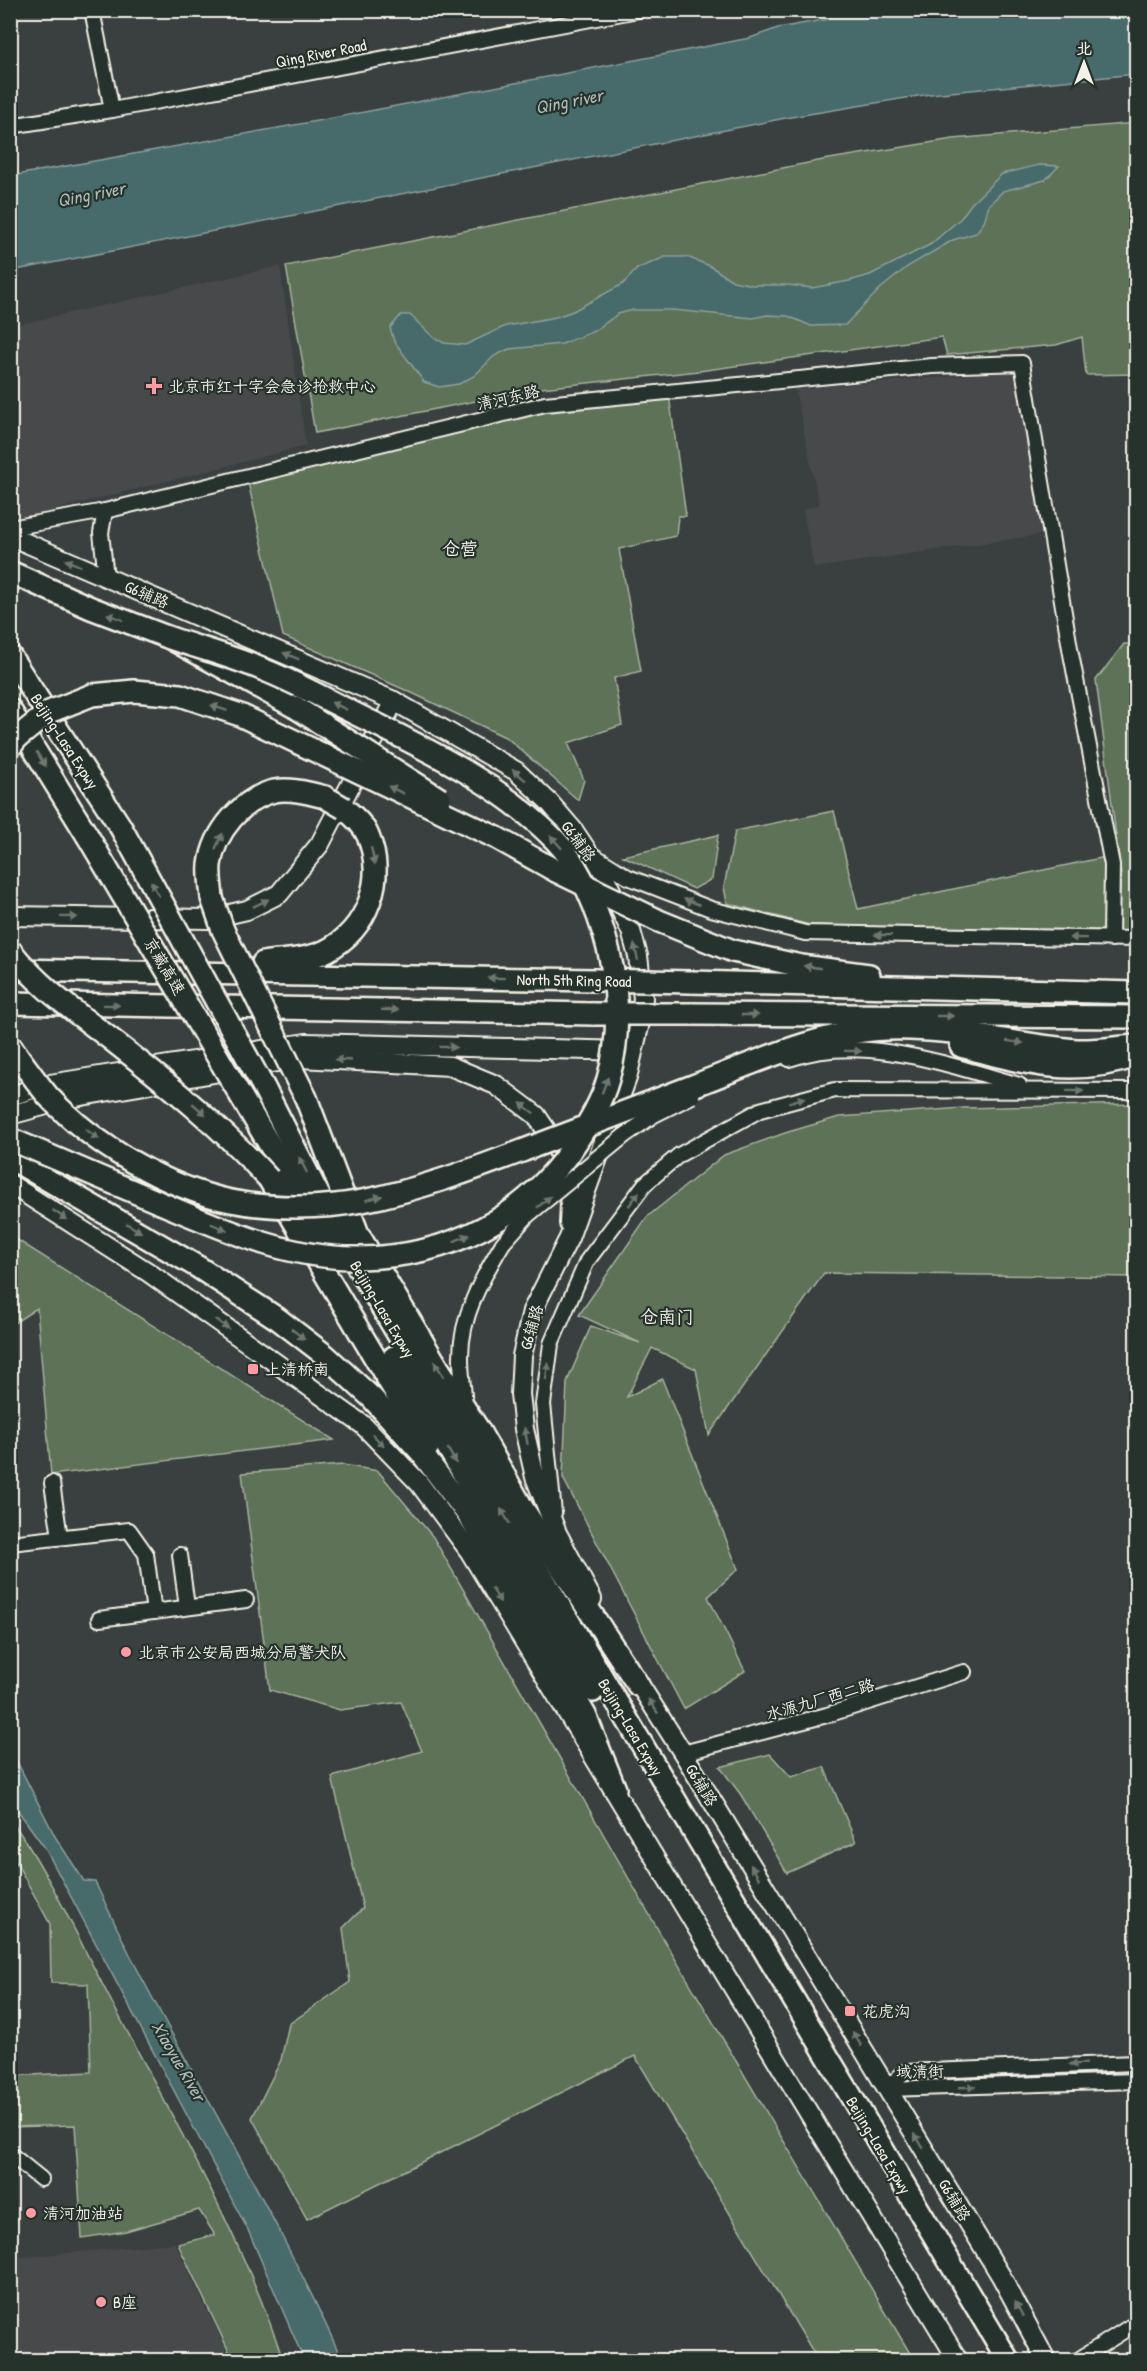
<svg xmlns="http://www.w3.org/2000/svg" width="1147" height="2371" font-family="'Patrick Hand','LXGW WenKai TC',sans-serif">
<style>
.built{fill:#46494b}
.green{fill:#5d7256;stroke:#a8b29f;stroke-width:1.5}
.water{fill:#466a6b;stroke:#8ca09d;stroke-width:1.5}
.lines{fill:none;stroke-linecap:round;stroke-linejoin:round}
.minor-casing{stroke:#f4f1e8;stroke-width:18}
.major-casing{stroke:#f4f1e8;stroke-width:22}
.highway-casing{stroke:#f4f1e8;stroke-width:26}
.minor{stroke:#26332d;stroke-width:14}
.major{stroke:#26332d;stroke-width:18}
.highway{stroke:#26332d;stroke-width:21}
.minor-bridge-casing{stroke:#f4f1e8;stroke-width:18;stroke-linecap:butt}
.highway-bridge-casing{stroke:#f4f1e8;stroke-width:26;stroke-linecap:butt}
.minor-bridge{stroke:#26332d;stroke-width:14}
.highway-bridge{stroke:#26332d;stroke-width:21}
.oneway{fill:#6e766e}
.poi-dot{fill:#ff9aa2;stroke:#26332d;stroke-width:2}
.labels{text-anchor:middle;dominant-baseline:central;stroke-width:4.5;stroke-linejoin:round;paint-order:stroke}
.street-label{font-size:16px;fill:#f4f1e8;stroke:#26332d}
.poi-label{font-size:16px;fill:#f4f1e8;stroke:#26332d;text-anchor:start}
.water-label{font-size:18px;font-style:italic;fill:#aebbb6;stroke:#26332d}
.neighbourhood-label{font-size:18px;fill:#f4f1e8;stroke:#26332d}
</style>
<rect width="100%" height="100%" fill="#39403f"/>
<filter id="ink" filterUnits="userSpaceOnUse"><feTurbulence type="fractalNoise" baseFrequency=".0167" numOctaves="2"/><feDisplacementMap in="SourceGraphic" scale="12" xChannelSelector="R" yChannelSelector="G"/><feConvolveMatrix kernelMatrix="1 2 1 2 8 2 1 2 1" color-interpolation-filters="sRGB"/></filter>
<g filter="url(#ink)">
<!-- built -->
<g class="built">
<path d="M280 266 306 446 22 518 11 510V326Z"/>
<path d="M1018 371 1045 534 814 568 803 510 819 504 795 389Z"/>
<path d="M175 2243 231 2360H11V2258Z"/>
</g>
<!-- green -->
<g class="green">
<path d="M1136 123V374L1086 375 1082 337 1056 345 947 355 942 337 699 371 541 388 315 433 286 266 823 160 953 139Z"/>
<path d="M669 395 686 516H678L676 536 619 549 641 671 614 678 622 725 568 743 584 780 578 800 507 738 412 693 283 636 248 482 538 413Z"/>
<path d="M1124 644H1136V932H1118L1121 874 1096 680Z"/>
<path d="M834 811 858 909 1106 857 1107 930 1103 935 810 925 727 903 724 887 735 831Z"/>
<path d="M718 835 712 879 694 889 623 856Z"/>
<path d="M1136 1104V1277L824 1273 709 1435 696 1369 652 1348 627 1397 662 1379 738 1569 708 1597 745 1671 684 1709 563 1478 567 1382 591 1326 640 1343 579 1315 647 1217 724 1155 785 1133 839 1117 963 1108Z"/>
<path d="M10 1236H11L334 1440 51 1475 37 1308 11 1325Z"/>
<path d="M343 1465 378 1471 433 1537 664 1940 914 2360H818L635 2056 307 2219 252 2118 281 2060 289 2024 350 1982 343 1928 363 1908 332 1777 422 1751 401 1702 340 1710 270 1690 242 1473Z"/>
<path d="M770 1754 791 1777 824 1767 856 1842 787 1873 741 1795 720 1767Z"/>
<path d="M11 1820C50 1874 77 1937 108 1995 171 2116 240 2230 283 2360H233L178 2244 215 2235 199 2210 126 2231 82 2238 75 2125 11 2127V2076L91 2072 88 1984 51 1983 50 1924 11 1853Z"/>
</g>
<!-- water -->
<g class="water">
<path d="M850 11H1136V74L930 94 791 117 11 271V176L328 119 750 38 778 28 829 19 833 14Z"/>
<path d="M1039 165 1059 166 1045 180 1003 191 989 205 984 222 976 233 953 240 907 267 880 289 845 325 811 326 788 316 767 315 753 318 673 310H633L618 314 594 331 562 344 509 349 494 356 474 376 459 384 439 387 424 382 394 341 390 328 401 315H410L433 337 444 343 465 345 506 326 556 317 573 311 623 284 637 269 665 257H687L710 266 733 281 753 285H788L812 288 849 281 870 275 931 244 961 218 971 204 1002 174Z"/>
<path d="M11 1750 56 1838 84 1881 95 1882C111 1915 126 1948 143 1980 210 2107 284 2229 342 2360H304L248 2230 45 1848 11 1801Z"/>
</g>
<g class="lines">
<defs>
<g id="minor">
<path d="M92 10 112 110"/>
<path d="M10 126 112 110 638 10"/>
<path d="M105 511 101 533 106 577"/>
<path d="M10 528 105 511 545 404 932 366 1022 363 1071 654 1112 865 1111 939"/>
<path d="M593 855 628 877 711 909 805 933 1136 939"/>
<path d="M789 1059C862 1033 948 1065 1019 1085"/>
<path d="M465 1406C464 1391 461 1375 461 1359 460 1317 482 1278 503 1243"/>
<path d="M52 1483 60 1537"/>
<path d="M554 1513 543 1404 551 1344 587 1261 645 1184 679 1155 760 1110 835 1090 1136 1091"/>
<path d="M10 1543 129 1530 146 1554 154 1612"/>
<path d="M180 1555 187 1607"/>
<path d="M99 1619 246 1600"/>
<path d="M683 1753 827 1715 964 1672"/>
<path d="M887 2089 904 2072 1136 2063"/>
<path d="M887 2089 1136 2081"/>
<path d="M10 2154 41 2179"/>
<path d="M1078 2360 1136 2323"/>
</g>
<g id="major">
<path d="M10 536 394 701 516 771 549 802 574 831 604 876 631 931 638 956 643 998 639 1027 627 1078 569 1238 532 1311 522 1356 520 1394 524 1429 535 1477 557 1533 592 1599"/>
<path d="M10 916 208 919 247 910 279 894 320 844 394 701"/>
<path d="M10 1096 50 1084 306 1043 628 1051"/>
<path d="M10 1115 76 1097 300 1058 450 1066 496 1085 536 1115 555 1143 566 1174 570 1204 569 1224"/>
<path d="M10 1184 148 1272 363 1425 419 1483 470 1552 958 2360"/>
<path d="M632 1673 683 1753 1001 2276 1046 2360"/>
</g>
<g id="highway">
<path d="M10 572 91 608 170 638 295 707"/>
<path d="M10 656 120 826"/>
<path d="M10 710 87 835"/>
<path d="M212 898C211 887 209 875 210 865 214 832 242 799 274 791 291 788 309 793 325 797"/>
<path d="M733 951 801 966 869 975"/>
<path d="M263 963C283 960 308 960 326 951 368 929 386 879 368 836 363 824 353 816 344 808"/>
<path d="M10 970 596 980"/>
<path d="M691 982 1136 993"/>
<path d="M10 1003 594 1014"/>
<path d="M691 1014 1136 1017"/>
<path d="M961 1046C1024 1063 1072 1078 1136 1056"/>
<path d="M693 1086C754 1063 819 1032 886 1029 950 1026 1013 1045 1077 1050 1096 1051 1117 1047 1136 1046"/>
<path d="M264 1088 339 1235 1008 2360"/>
<path d="M242 1098 335 1255"/>
<path d="M306 1098 358 1234 438 1368 478 1429 523 1509 638 1685"/>
<path d="M10 1158 198 1267 278 1319 325 1355 372 1398 420 1451 469 1516 585 1715 615 1789"/>
<path d="M269 1179 428 1447"/>
<path d="M394 1357 593 1691"/>
</g>
</defs>
<!-- minor casing -->
<use href="#minor" class="minor-casing"/>
<!-- major casing -->
<use href="#major" class="major-casing"/>
<!-- highway casing -->
<use href="#highway" class="highway-casing"/>
<!-- minor -->
<use href="#minor" class="minor"/>
<!-- major -->
<use href="#major" class="major"/>
<!-- highway -->
<use href="#highway" class="highway"/>
<defs>
<path id="minor-bridge" d="M503 1243 528 1215 624 1136 654 1115 692 1096"/>
<g id="highway-bridge">
<path d="M295 707 440 799"/>
<path d="M10 747 17 738 49 712 92 695 134 691 180 695 240 715 497 838 556 871 659 921 733 951"/>
<path d="M325 797 344 808"/>
<path d="M120 826 264 1088"/>
<path d="M87 835 242 1098"/>
<path d="M212 898 223 930 306 1098"/>
<path d="M10 950C42 991 78 1013 117 1044 173 1088 221 1127 269 1179"/>
<path d="M596 980 691 982"/>
<path d="M594 1014H691"/>
<path d="M10 1045C22 1062 35 1080 48 1096 92 1144 167 1188 231 1201 270 1209 323 1209 362 1201 419 1190 474 1169 527 1149 582 1128 637 1107 693 1086"/>
<path d="M10 1139C60 1160 109 1181 158 1202 223 1229 287 1259 359 1258 449 1257 527 1218 577 1141 589 1122 602 1101 608 1079 622 1032 618 979 604 934 594 902 580 866 556 841 506 789 440 756 376 724 340 707 305 687 269 672 237 658 202 649 170 638"/>
</g>
</defs>
<!-- minor-bridge casing -->
<use href="#minor-bridge" class="minor-bridge-casing"/>
<!-- highway-bridge casing -->
<use href="#highway-bridge" class="highway-bridge-casing"/>
<!-- minor-bridge -->
<use href="#minor-bridge" class="minor-bridge"/>
<!-- highway-bridge -->
<use href="#highway-bridge" class="highway-bridge"/>
</g>
<!-- one-way arrows -->
<defs><path id="oneway-solid" d="M-6-.8H1V-3.2L6.5 0L1 3.2V.8H-6Z" transform="scale(1.5)"/></defs>
<g class="oneway">
<use href="#oneway-solid" transform="translate(73 563) rotate(-157)"/>
<use href="#oneway-solid" transform="translate(115 617) rotate(-159)"/>
<use href="#oneway-solid" transform="translate(291 656) rotate(-157)"/>
<use href="#oneway-solid" transform="translate(339 706) rotate(-154)"/>
<use href="#oneway-solid" transform="translate(219 708) rotate(-161)"/>
<use href="#oneway-solid" transform="translate(41 759) rotate(58)"/>
<use href="#oneway-solid" transform="translate(519 775) rotate(-141)"/>
<use href="#oneway-solid" transform="translate(396 790) rotate(-154)"/>
<use href="#oneway-solid" transform="translate(219 841) rotate(-65)"/>
<use href="#oneway-solid" transform="translate(556 842) rotate(-132)"/>
<use href="#oneway-solid" transform="translate(373 856) rotate(77)"/>
<use href="#oneway-solid" transform="translate(155 889) rotate(-119)"/>
<use href="#oneway-solid" transform="translate(692 902) rotate(-159)"/>
<use href="#oneway-solid" transform="translate(261 903) rotate(-26)"/>
<use href="#oneway-solid" transform="translate(69 917) rotate(1)"/>
<use href="#oneway-solid" transform="translate(883 935) rotate(-179)"/>
<use href="#oneway-solid" transform="translate(1078 938) rotate(-179)"/>
<use href="#oneway-solid" transform="translate(636 952) rotate(-103)"/>
<use href="#oneway-solid" transform="translate(812 967) rotate(-172)"/>
<use href="#oneway-solid" transform="translate(496 978) rotate(-179)"/>
<use href="#oneway-solid" transform="translate(111 1005) rotate(1)"/>
<use href="#oneway-solid" transform="translate(390 1010) rotate(1)"/>
<use href="#oneway-solid" transform="translate(750 1015)"/>
<use href="#oneway-solid" transform="translate(945 1016)"/>
<use href="#oneway-solid" transform="translate(1015 1042) rotate(7)"/>
<use href="#oneway-solid" transform="translate(448 1047) rotate(1)"/>
<use href="#oneway-solid" transform="translate(853 1051) rotate(1)"/>
<use href="#oneway-solid" transform="translate(343 1060) rotate(-177)"/>
<use href="#oneway-solid" transform="translate(605 1085) rotate(-69)"/>
<use href="#oneway-solid" transform="translate(1075 1091) rotate(1)"/>
<use href="#oneway-solid" transform="translate(797 1100) rotate(-15)"/>
<use href="#oneway-solid" transform="translate(527 1108) rotate(-143)"/>
<use href="#oneway-solid" transform="translate(199 1109) rotate(41)"/>
<use href="#oneway-solid" transform="translate(92 1134) rotate(37)"/>
<use href="#oneway-solid" transform="translate(303 1165) rotate(-117)"/>
<use href="#oneway-solid" transform="translate(374 1198) rotate(-15)"/>
<use href="#oneway-solid" transform="translate(634 1199) rotate(-53)"/>
<use href="#oneway-solid" transform="translate(544 1202) rotate(-39)"/>
<use href="#oneway-solid" transform="translate(60 1215) rotate(33)"/>
<use href="#oneway-solid" transform="translate(219 1227) rotate(23)"/>
<use href="#oneway-solid" transform="translate(134 1228) rotate(31)"/>
<use href="#oneway-solid" transform="translate(462 1238) rotate(-22)"/>
<use href="#oneway-solid" transform="translate(222 1324) rotate(36)"/>
<use href="#oneway-solid" transform="translate(298 1334) rotate(38)"/>
<use href="#oneway-solid" transform="translate(439 1369) rotate(-122)"/>
<use href="#oneway-solid" transform="translate(547 1371) rotate(-83)"/>
<use href="#oneway-solid" transform="translate(526 1436) rotate(-101)"/>
<use href="#oneway-solid" transform="translate(378 1440) rotate(46)"/>
<use href="#oneway-solid" transform="translate(452 1456) rotate(60)"/>
<use href="#oneway-solid" transform="translate(505 1516) rotate(-121)"/>
<use href="#oneway-solid" transform="translate(496 1595) rotate(59)"/>
<use href="#oneway-solid" transform="translate(653 1706) rotate(-124)"/>
<use href="#oneway-solid" transform="translate(755 1872) rotate(-121)"/>
<use href="#oneway-solid" transform="translate(857 2039) rotate(-121)"/>
<use href="#oneway-solid" transform="translate(1078 2064) rotate(177)"/>
<use href="#oneway-solid" transform="translate(967 2087) rotate(-2)"/>
<use href="#oneway-solid" transform="translate(919 2141) rotate(-121)"/>
<use href="#oneway-solid" transform="translate(1019 2309) rotate(-118)"/>
</g>
</g>
<!-- markers -->
<g class="poi-dot">
<path d="M151 377h6v6h6v6h-6v6h-6v-6h-6v-6h6z"/>
<rect x="247" y="1363" width="12" height="12" rx="3"/>
<circle cx="126" cy="1652" r="6"/>
<rect x="844" y="2005" width="12" height="12" rx="3"/>
<circle cx="31" cy="2213" r="6"/>
<circle cx="101" cy="2302" r="6"/>
</g>
<g class="labels">
<!-- street labels -->
<g class="street-label">
<text transform="translate(321 53) rotate(-11)">Qing River Road</text>
<text transform="translate(508 397) rotate(-13)">清河东路</text>
<text transform="translate(147 594) rotate(23)">G6辅路</text>
<text transform="translate(65 741) rotate(57)">Beijing-Lasa Expwy</text>
<text transform="translate(579 841) rotate(54)">G6辅路</text>
<text transform="translate(165 966) rotate(59)">京藏高速</text>
<text transform="translate(574 980) rotate(1)">North 5th Ring Road</text>
<text transform="translate(383 1309) rotate(59)">Beijing-Lasa Expwy</text>
<text transform="translate(531 1327) rotate(-74)">G6辅路</text>
<text transform="translate(820 1699) rotate(-16)">水源九厂西二路</text>
<text transform="translate(631 1727) rotate(59)">Beijing-Lasa Expwy</text>
<text transform="translate(702 1785) rotate(59)">G6辅路</text>
<text transform="translate(920 2071) rotate(-1)">域清街</text>
<text transform="translate(879 2145) rotate(59)">Beijing-Lasa Expwy</text>
<text transform="translate(955 2200) rotate(59)">G6辅路</text>
</g>
<!-- poi labels -->
<g class="poi-label">
<text x="168" y="386">北京市红十字会急诊抢救中心</text>
<text x="265" y="1369">上清桥南</text>
<text x="138" y="1652">北京市公安局西城分局警犬队</text>
<text x="862" y="2011">花虎沟</text>
<text x="43" y="2213">清河加油站</text>
<text x="113" y="2302">B座</text>
</g>
<!-- water labels -->
<g class="water-label">
<text transform="translate(569 101) rotate(-11)">Qing river</text>
<text transform="translate(91 194) rotate(-11)">Qing river</text>
<text transform="translate(179 2061) rotate(60)">Xiaoyue River</text>
</g>
<!-- neighbourhood labels -->
<g class="neighbourhood-label">
<text x="460" y="548">仓营</text>
<text x="667" y="1316">仓南门</text>
</g>
</g>
<!-- margin -->
<rect width="1147" height="2371" fill="none" stroke="#26332d" stroke-width="36"/>
<rect x="18" y="18" width="1111" height="2335" fill="none" stroke="#f4f1e8" stroke-width="2" filter="url(#ink)"/>
<!-- north arrow -->
<g transform="translate(1084 63)" stroke="#26332d" stroke-width="4.5" paint-order="stroke">
<path d="M0-4.5L10 22L0 15L-10 22Z" fill="#f4f1e8"/>
<text y="-9" font-size="16" font-weight="bold" text-anchor="middle" fill="#f4f1e8">北</text>
</g>
</svg>
